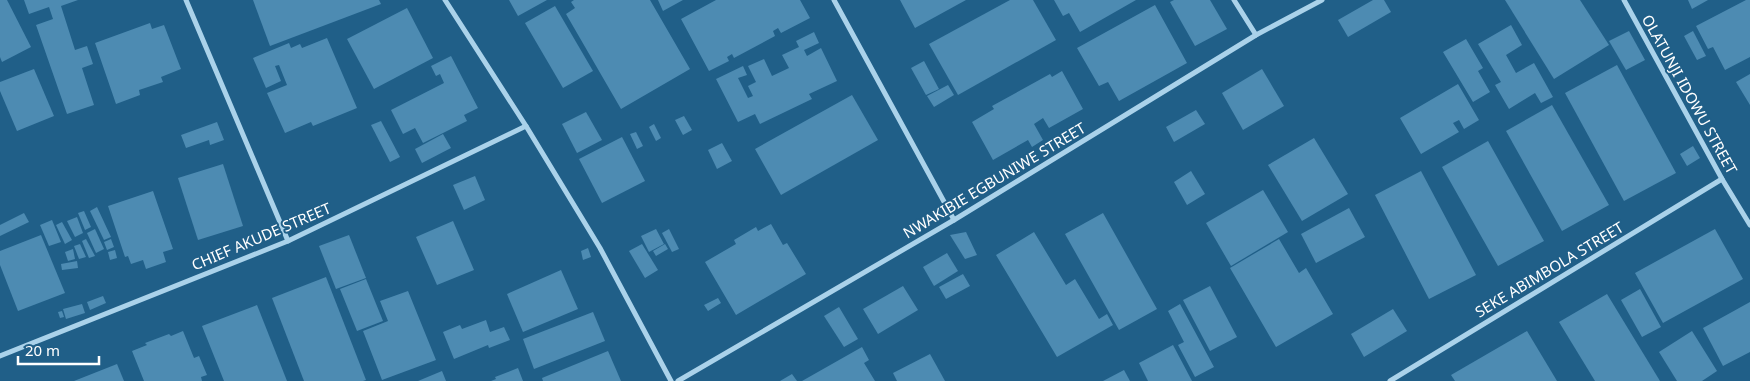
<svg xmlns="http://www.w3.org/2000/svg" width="1750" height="381" font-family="'Noto Sans',sans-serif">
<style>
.building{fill:#4d8bb2}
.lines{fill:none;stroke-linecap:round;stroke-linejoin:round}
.street{stroke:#aad2ea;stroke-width:5}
.labels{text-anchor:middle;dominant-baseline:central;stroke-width:4;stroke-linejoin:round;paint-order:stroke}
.street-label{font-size:15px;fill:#fff;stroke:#205f88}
</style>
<rect width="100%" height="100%" fill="#205f88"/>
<!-- building -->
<g class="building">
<path d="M0 0H7L31 47 2 62 0 57Z"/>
<path d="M24 0H78L61 6 75 50 87 46 93 64 82 68 94 105 67 114 36 25 53 19 49 7 29 14Z"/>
<path d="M253 0H379L381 4 270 46Z"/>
<path d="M509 0H547L518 16Z"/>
<path d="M574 0H650L690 69 621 109 566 14 575 8 571 2Z"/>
<path d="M658 0H683L663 11Z"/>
<path d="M716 0H800L810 18 781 33 778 28 773 31 775 36 734 58 732 54 727 57 729 61 709 71 681 19Z"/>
<path d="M900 0H966L915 28Z"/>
<path d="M1010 0H1033L1056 40 958 95 929 44Z"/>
<path d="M1054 0H1136L1080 32 1069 13 1063 16Z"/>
<path d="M1174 0H1210L1227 29 1195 46 1170 2Z"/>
<path d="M1373 0H1384L1391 12 1348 37 1338 20Z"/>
<path d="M1505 0H1580L1609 45 1554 79Z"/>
<path d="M1688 0H1708L1692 9Z"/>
<path d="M1746 0H1750V57L1725 70 1713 47 1708 49 1696 26Z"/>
<path d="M1155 5 1187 63 1119 101 1108 82 1099 86 1077 48Z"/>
<path d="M555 6 593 71 563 88 525 23Z"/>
<path d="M407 8 433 58 374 89 347 39Z"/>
<path d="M150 23 152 29 164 25 181 69 161 77 163 82 139 90 140 95 116 104 95 43Z"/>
<path d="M1511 25 1522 45 1506 55 1516 73 1534 63 1553 97 1541 103 1535 93 1509 109 1495 85 1501 82 1478 44Z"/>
<path d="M1629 31 1645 60 1626 70 1609 41Z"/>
<path d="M1693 31 1706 56 1697 60 1684 36Z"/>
<path d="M814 32 819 43 804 50 807 56 821 48 837 81 809 94 812 99 760 124 755 114 738 122 716 79 743 66 747 75 738 78 748 98 753 96 748 86 756 82 748 66 764 59 772 76 789 68 782 55 799 47 796 41Z"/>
<path d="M327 38 357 108 313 126 311 122 285 133 267 93 287 85 279 65 275 66 281 81 266 88 253 58 289 43 291 48 300 44 302 48Z"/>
<path d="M1466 39 1483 68 1478 71 1490 92 1473 102 1443 52Z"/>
<path d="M451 56 478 108 464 115 467 121 423 143 415 128 403 134 391 110 444 83 440 74 436 76 431 66Z"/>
<path d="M924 61 939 89 926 95 911 68Z"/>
<path d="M1617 65 1676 173 1624 201 1565 93Z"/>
<path d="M34 69 54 116 17 131 0 91V82Z"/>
<path d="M1262 69 1284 106 1243 130 1222 93Z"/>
<path d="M1062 71 1083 109 1049 128 1043 118 1034 124 1043 140 1032 147 1028 140 993 160 972 122 994 109 992 106 1050 74 1052 77Z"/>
<path d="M1750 74V105L1736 82Z"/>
<path d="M1458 84 1479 120 1464 129 1459 120 1453 123 1459 132 1421 154 1400 118Z"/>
<path d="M948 85 954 95 934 107 927 96Z"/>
<path d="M852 95 878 140 781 195 755 149Z"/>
<path d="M1552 105 1609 205 1562 231 1506 131Z"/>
<path d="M1196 110 1205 124 1174 142 1166 127Z"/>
<path d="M586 112 602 140 577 153 562 124Z"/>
<path d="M684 116 692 130 683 135 675 120Z"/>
<path d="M381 121 400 157 390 162 371 125Z"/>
<path d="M217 122 224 140 210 145 209 140 186 148 181 135Z"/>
<path d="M654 124 661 138 656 141 649 127Z"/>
<path d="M636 132 643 146 637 149 630 134Z"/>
<path d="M443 134 451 148 422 163 415 149Z"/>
<path d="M622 137 645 181 602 203 579 159Z"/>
<path d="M1314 138 1348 194 1302 221 1268 165Z"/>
<path d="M1488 141 1544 241 1498 266 1442 167Z"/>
<path d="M722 143 732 161 717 169 708 150Z"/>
<path d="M1693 146 1700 158 1687 166 1680 154Z"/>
<path d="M223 164 243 226 198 240 178 178Z"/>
<path d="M1191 171 1205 194 1187 205 1174 182Z"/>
<path d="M1421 171 1476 275 1429 299 1375 195Z"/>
<path d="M475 176 485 200 464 210 453 185Z"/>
<path d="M1263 190 1288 232 1231 266 1206 223Z"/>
<path d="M153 191 173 249 163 252 166 262 146 269 143 260 131 264 128 256 125 257 108 206Z"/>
<path d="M97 207 111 237 104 240 90 211Z"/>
<path d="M1349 208 1365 237 1316 263 1301 234Z"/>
<path d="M84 211 91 227 85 230 78 213Z"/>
<path d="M24 213 29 222 0 236V225Z"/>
<path d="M1103 213 1157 309 1119 330 1065 234Z"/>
<path d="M77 217 83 233 75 237 67 221Z"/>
<path d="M52 220 61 242 49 246 40 225Z"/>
<path d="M453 221 474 270 437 285 416 237Z"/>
<path d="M62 222 72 240 65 244 56 225Z"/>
<path d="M771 224 783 245 787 243 806 274 736 315 705 262 736 244 734 240 756 227 758 231Z"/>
<path d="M95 229 104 249 96 253 87 233Z"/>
<path d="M656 229 664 244 649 252 641 236Z"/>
<path d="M669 229 679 249 672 252 662 233Z"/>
<path d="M1715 229 1743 279 1663 323 1635 273Z"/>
<path d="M966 232 977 255 965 259 950 235Z"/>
<path d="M1034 232 1066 285 1075 279 1099 319 1107 314 1113 325 1057 357 996 255Z"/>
<path d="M41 235 65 293 18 311 0 265V251Z"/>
<path d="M349 235 366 278 336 289 319 246Z"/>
<path d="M86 239 95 256 89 258 82 241Z"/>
<path d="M111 239 114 247 107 250 104 242Z"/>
<path d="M1279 239 1299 273 1306 268 1333 314 1276 347 1230 268Z"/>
<path d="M80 244 86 257 79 259 74 246Z"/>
<path d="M642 244 658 270 645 278 629 251Z"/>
<path d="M665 244 668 249 656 256 653 251Z"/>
<path d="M588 248 591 257 583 260 581 251Z"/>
<path d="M73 249 75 259 68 261 65 252Z"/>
<path d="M115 250 117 258 110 260 108 252Z"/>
<path d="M947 253 958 271 934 286 923 267Z"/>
<path d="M77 261 78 268 62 270 61 264Z"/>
<path d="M561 270 578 309 523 332 507 294Z"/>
<path d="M963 274 970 286 946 299 939 287Z"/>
<path d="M326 277 366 380 363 381H304L272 298Z"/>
<path d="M366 279 383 321 357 331 340 289Z"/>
<path d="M903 286 918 310 878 334 863 309Z"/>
<path d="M1210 286 1237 337 1210 351 1183 300Z"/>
<path d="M1640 289 1661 327 1642 337 1621 300Z"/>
<path d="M408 291 436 360 382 380 363 331 388 321 380 301Z"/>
<path d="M1607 294 1660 381H1595L1559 322Z"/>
<path d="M103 296 106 303 90 310 87 302Z"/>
<path d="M718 298 721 303 708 311 704 305Z"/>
<path d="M1750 302V352L1723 366 1703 328Z"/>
<path d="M82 304 85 313 66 319 63 309Z"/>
<path d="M1180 304 1214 367 1195 377 1178 345 1184 342 1168 311Z"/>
<path d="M257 305 287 381H224L202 326Z"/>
<path d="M839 307 858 339 844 347 824 316Z"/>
<path d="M1393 309 1407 331 1364 357 1351 334Z"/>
<path d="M62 311 64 317 60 318 58 312Z"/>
<path d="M593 312 605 341 534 369 523 339Z"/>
<path d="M486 320 490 332 504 327 510 340 489 348 488 345 454 359 443 332 460 325 462 329Z"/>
<path d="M183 331 194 358 199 356 207 375 201 377 202 381H144L132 351 147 345 145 343 169 334 171 336Z"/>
<path d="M1527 331 1557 381H1455L1451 375Z"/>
<path d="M1692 331 1717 371 1702 381H1677L1659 352Z"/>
<path d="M1173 345 1192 381H1148L1139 363Z"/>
<path d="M862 347 869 360 864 363 875 381H802Z"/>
<path d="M608 351 621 381H543L542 378Z"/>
<path d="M930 354 945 381H897L893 373Z"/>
<path d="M117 364 124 381H74Z"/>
<path d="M518 368 523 381H491L496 379 495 377Z"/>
<path d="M1124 370 1130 381H1103Z"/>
<path d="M442 371 446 381H418Z"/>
<path d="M792 374 797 381H780Z"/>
</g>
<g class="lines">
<!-- street -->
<g class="street">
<path d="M186 0 288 241"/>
<path d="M445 0 526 126 600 248 671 381"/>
<path d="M834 0 954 220"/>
<path d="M1234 0 1256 35"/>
<path d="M1624 0 1722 179 1750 225"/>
<path d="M0 356 288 241 526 126"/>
<path d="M678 381 954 220 1256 35 1322 0"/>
<path d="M1390 381 1722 179"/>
</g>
</g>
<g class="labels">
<!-- street labels -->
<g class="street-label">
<text transform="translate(1690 94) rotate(61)">OLATUNJI IDOWU STREET</text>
<text transform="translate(994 180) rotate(-31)">NWAKIBIE EGBUNIWE STREET</text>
<text transform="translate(261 236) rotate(-23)">CHIEF AKUDE STREET</text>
<text transform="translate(1549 269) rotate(-31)">SEKE ABIMBOLA STREET</text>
</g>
</g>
<!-- scale -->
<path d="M18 356v8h81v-8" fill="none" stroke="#ffffff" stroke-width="2.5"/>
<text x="25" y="356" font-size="15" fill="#ffffff" stroke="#205f88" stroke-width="4" paint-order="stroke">20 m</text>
</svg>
